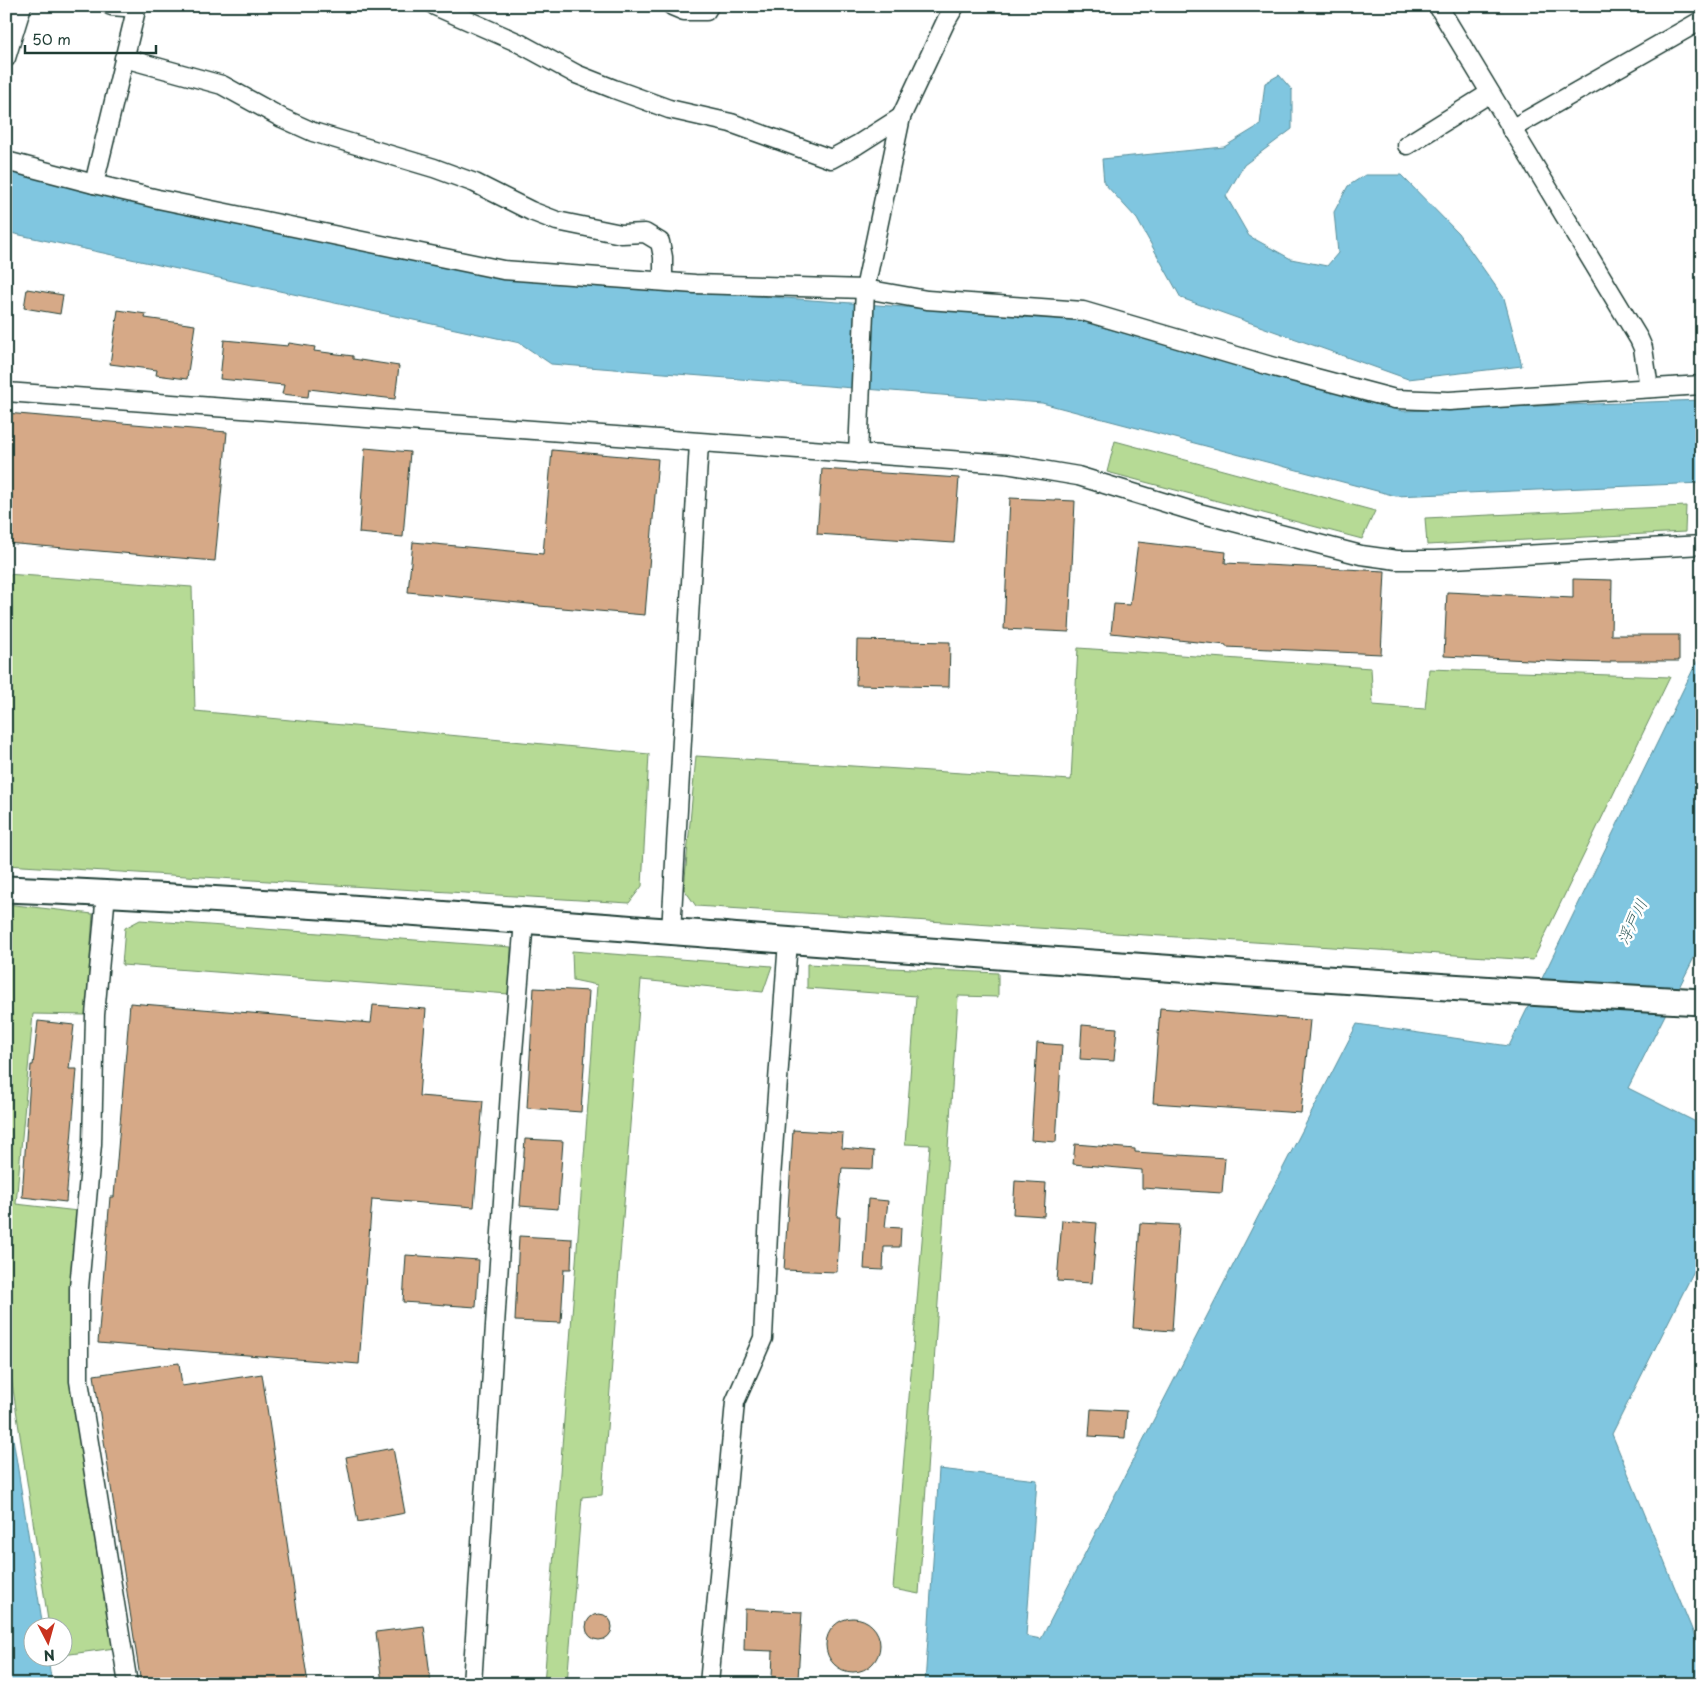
<svg xmlns="http://www.w3.org/2000/svg" width="1708" height="1690" font-family="'Playpen Sans','Klee One',sans-serif">
<style>
.green{fill:#b6da95;stroke:#6a8c64}
.water{fill:#80c6e0;stroke:#598f9b}
.building{fill:#d6a987;stroke:#1f3d34}
.lines{fill:none;stroke-linecap:round;stroke-linejoin:round}
.street-casing{stroke:#1f3d34;stroke-width:21}
.secondary-casing{stroke:#1f3d34;stroke-width:29}
.street{stroke:#fff;stroke-width:18}
.secondary{stroke:#fff;stroke-width:25}
.labels{text-anchor:middle;dominant-baseline:central;stroke-width:5;stroke-linejoin:round;paint-order:stroke}
.water-label{font-size:16px;font-style:italic;fill:#375f5f;stroke:#fff}
</style>
<rect width="100%" height="100%" fill="#fff"/>
<filter id="ink" filterUnits="userSpaceOnUse"><feTurbulence type="fractalNoise" baseFrequency=".02" numOctaves="2"/><feDisplacementMap in="SourceGraphic" scale="10" xChannelSelector="R" yChannelSelector="G"/><feConvolveMatrix kernelMatrix="1 2 1 2 8 2 1 2 1" color-interpolation-filters="sRGB"/></filter>
<g filter="url(#ink)">
<!-- green -->
<g class="green">
<path d="M1115 441 1375 511 1362 539 1107 472Z"/>
<path d="M1686 506 1685 532 1427 545 1425 518Z"/>
<path d="M6 574 192 587 195 711 649 754 642 886 629 903 6 865Z"/>
<path d="M1078 648 1371 668 1373 705 1425 709 1429 669 1670 677 1533 960 696 906 684 889 696 756 1071 780Z"/>
<path d="M6 904 93 914 86 1015 33 1014 16 1204 78 1211 71 1286 115 1648 63 1655 62 1628 49 1627 6 1343Z"/>
<path d="M140 920 511 947 509 994 122 965 125 928Z"/>
<path d="M572 951 772 966 763 992 641 980 602 1495 582 1497 567 1684H544L597 985 573 980Z"/>
<path d="M807 964 998 973V997L958 996 919 1594 893 1589 930 1145 905 1144 916 996 807 988Z"/>
</g>
<!-- water -->
<g class="water">
<path d="M1279 75 1292 90V129L1244 165 1226 196 1249 236 1291 259 1327 266 1338 253 1334 212 1348 186 1365 175H1401L1458 233 1504 298 1522 366 1408 379 1181 298 1137 219 1104 183 1102 159 1224 147 1260 125 1265 83Z"/>
<path d="M6 171 212 220 492 276 1077 320 1402 411 1702 400V483L1396 496 1042 403 551 364 520 343 6 232Z"/>
<path d="M1702 651V942L1628 1088 1702 1125V1255L1612 1434 1702 1654V1684H925L939 1469 1037 1480 1026 1636 1041 1639 1357 1024 1509 1046Z"/>
<path d="M6 1394 43 1627 32 1628V1658H48L52 1684H6Z"/>
</g>
<!-- building -->
<g class="building">
<path d="M27 289 63 295 60 314 24 308Z"/>
<path d="M118 310 146 314 145 318 195 325 187 379 156 375 157 370 110 364Z"/>
<path d="M224 340 288 346 289 343 315 347 314 351 353 356V359L399 366 395 399 309 389 308 397 282 394 284 385 220 379Z"/>
<path d="M6 413 227 432 215 561 6 543Z"/>
<path d="M365 448 410 452 403 537 359 533Z"/>
<path d="M552 450 658 459 645 615 539 606V605L408 592 413 542 543 554Z"/>
<path d="M822 469 959 478 954 543 817 534Z"/>
<path d="M1010 498 1075 501 1069 632 1004 629Z"/>
<path d="M1138 542 1226 552 1225 563 1385 571 1381 654 1226 647V645L1111 633 1114 604 1130 605Z"/>
<path d="M1573 579 1612 580 1611 635H1679V661H1610V663L1572 662 1444 656 1447 592 1573 598Z"/>
<path d="M857 640 950 642 949 687 856 685Z"/>
<path d="M534 988 589 991 581 1112 527 1108Z"/>
<path d="M130 1003 371 1023 373 1005 426 1009 419 1096 483 1101 474 1207 372 1199 359 1364 98 1343 110 1197H114Z"/>
<path d="M1160 1008 1310 1020 1301 1113 1153 1103Z"/>
<path d="M38 1021 74 1025 69 1069H77L66 1202 22 1197 31 1065H33Z"/>
<path d="M1082 1025 1117 1028 1114 1061 1080 1059Z"/>
<path d="M1037 1043 1062 1045 1056 1142 1031 1140Z"/>
<path d="M793 1130 843 1133 842 1148 874 1151 873 1169 842 1168 837 1217H840L837 1272 784 1270Z"/>
<path d="M525 1139 563 1141 558 1209 520 1206Z"/>
<path d="M1075 1144 1135 1149V1152L1225 1158 1222 1193 1142 1188V1170L1073 1164Z"/>
<path d="M1015 1181 1046 1183 1044 1216 1013 1214Z"/>
<path d="M868 1199 888 1201 885 1227 901 1228 900 1247H884L883 1270 864 1269Z"/>
<path d="M1062 1220 1097 1223 1092 1283 1057 1281Z"/>
<path d="M1140 1223 1179 1225 1172 1331 1133 1328Z"/>
<path d="M519 1236 572 1239 571 1269H564L561 1323 515 1321Z"/>
<path d="M406 1255 479 1260 476 1307 403 1302Z"/>
<path d="M179 1363 182 1386 262 1374 308 1684H141L94 1375Z"/>
<path d="M1091 1409 1127 1411 1125 1438 1089 1436Z"/>
<path d="M393 1448 405 1513 358 1522 346 1457Z"/>
<path d="M745 1609 802 1612 798 1679 772 1678 773 1651 744 1650Z"/>
<circle cx="599" cy="1627" r="13"/>
<circle cx="853" cy="1645" r="27"/>
<path d="M424 1626 431 1684H382L376 1632Z"/>
</g>
<g class="lines">
<defs>
<g id="street">
<path d="M111 6 137 8"/>
<path d="M435 6 519 43 576 74 614 89 669 109 731 123 831 159 857 145 901 117"/>
<path d="M672 6 684 11H706L709 6"/>
<path d="M1438 6 1639 339 1643 348 1649 388"/>
<path d="M6 58 22 6"/>
<path d="M124 58 222 85 282 118 313 132 434 168 475 183 531 211 557 221 621 234 645 233 660 242 663 257V281"/>
<path d="M1511 129 1702 20"/>
<path d="M1407 145 1490 93"/>
<path d="M6 161 94 184 158 199 503 270 695 284 865 289 927 300 1083 311 1274 367 1395 399 1449 401 1702 385"/>
<path d="M94 184 137 6"/>
<path d="M6 392 1006 464 1078 476 1199 513 1361 555 1397 560H1435L1702 545"/>
<path d="M858 454 865 289 901 117 946 21 955 6"/>
<path d="M106 893 95 1015 92 1144 79 1288V1381L128 1684"/>
<path d="M671 932 699 443"/>
<path d="M472 1684 511 1076 524 921"/>
<path d="M709 1684 735 1402 763 1338 770 1192 788 941"/>
</g>
<path id="secondary" d="M6 889C256 899 506 919 756 938 1071 962 1386 985 1702 1002"/>
</defs>
<!-- street casing -->
<use href="#street" class="street-casing"/>
<!-- secondary casing -->
<use href="#secondary" class="secondary-casing"/>
<!-- street -->
<use href="#street" class="street"/>
<!-- secondary -->
<use href="#secondary" class="secondary"/>
</g>
</g>
<g class="labels">
<!-- water labels -->
<g class="water-label">
<text transform="translate(1631 921) rotate(-64)">浮戸川</text>
</g>
</g>
<!-- margin -->
<rect width="1708" height="1690" fill="none" stroke="#fff" stroke-width="25"/>
<rect x="12" y="12" width="1683" height="1665" fill="none" stroke="#1f3d34" stroke-width="2" filter="url(#ink)"/>
<!-- north arrow -->
<g transform="translate(48 1642) rotate(174)"><circle r="24" fill="#ffffff" stroke="#a5b1ae"/>
<path d="M0-4L9 19L0 12L-9 19Z" fill="#c8321e"/>
<text y="-8" font-size="14" font-weight="bold" text-anchor="middle" fill="#1f3d34">N</text>
</g>
<!-- scale -->
<path d="M25 45v8h131v-8" fill="none" stroke="#1f3d34" stroke-width="2.5"/>
<text x="32" y="45" font-size="15" fill="#1f3d34" stroke="#ffffff" stroke-width="4" paint-order="stroke">50 m</text>
</svg>
